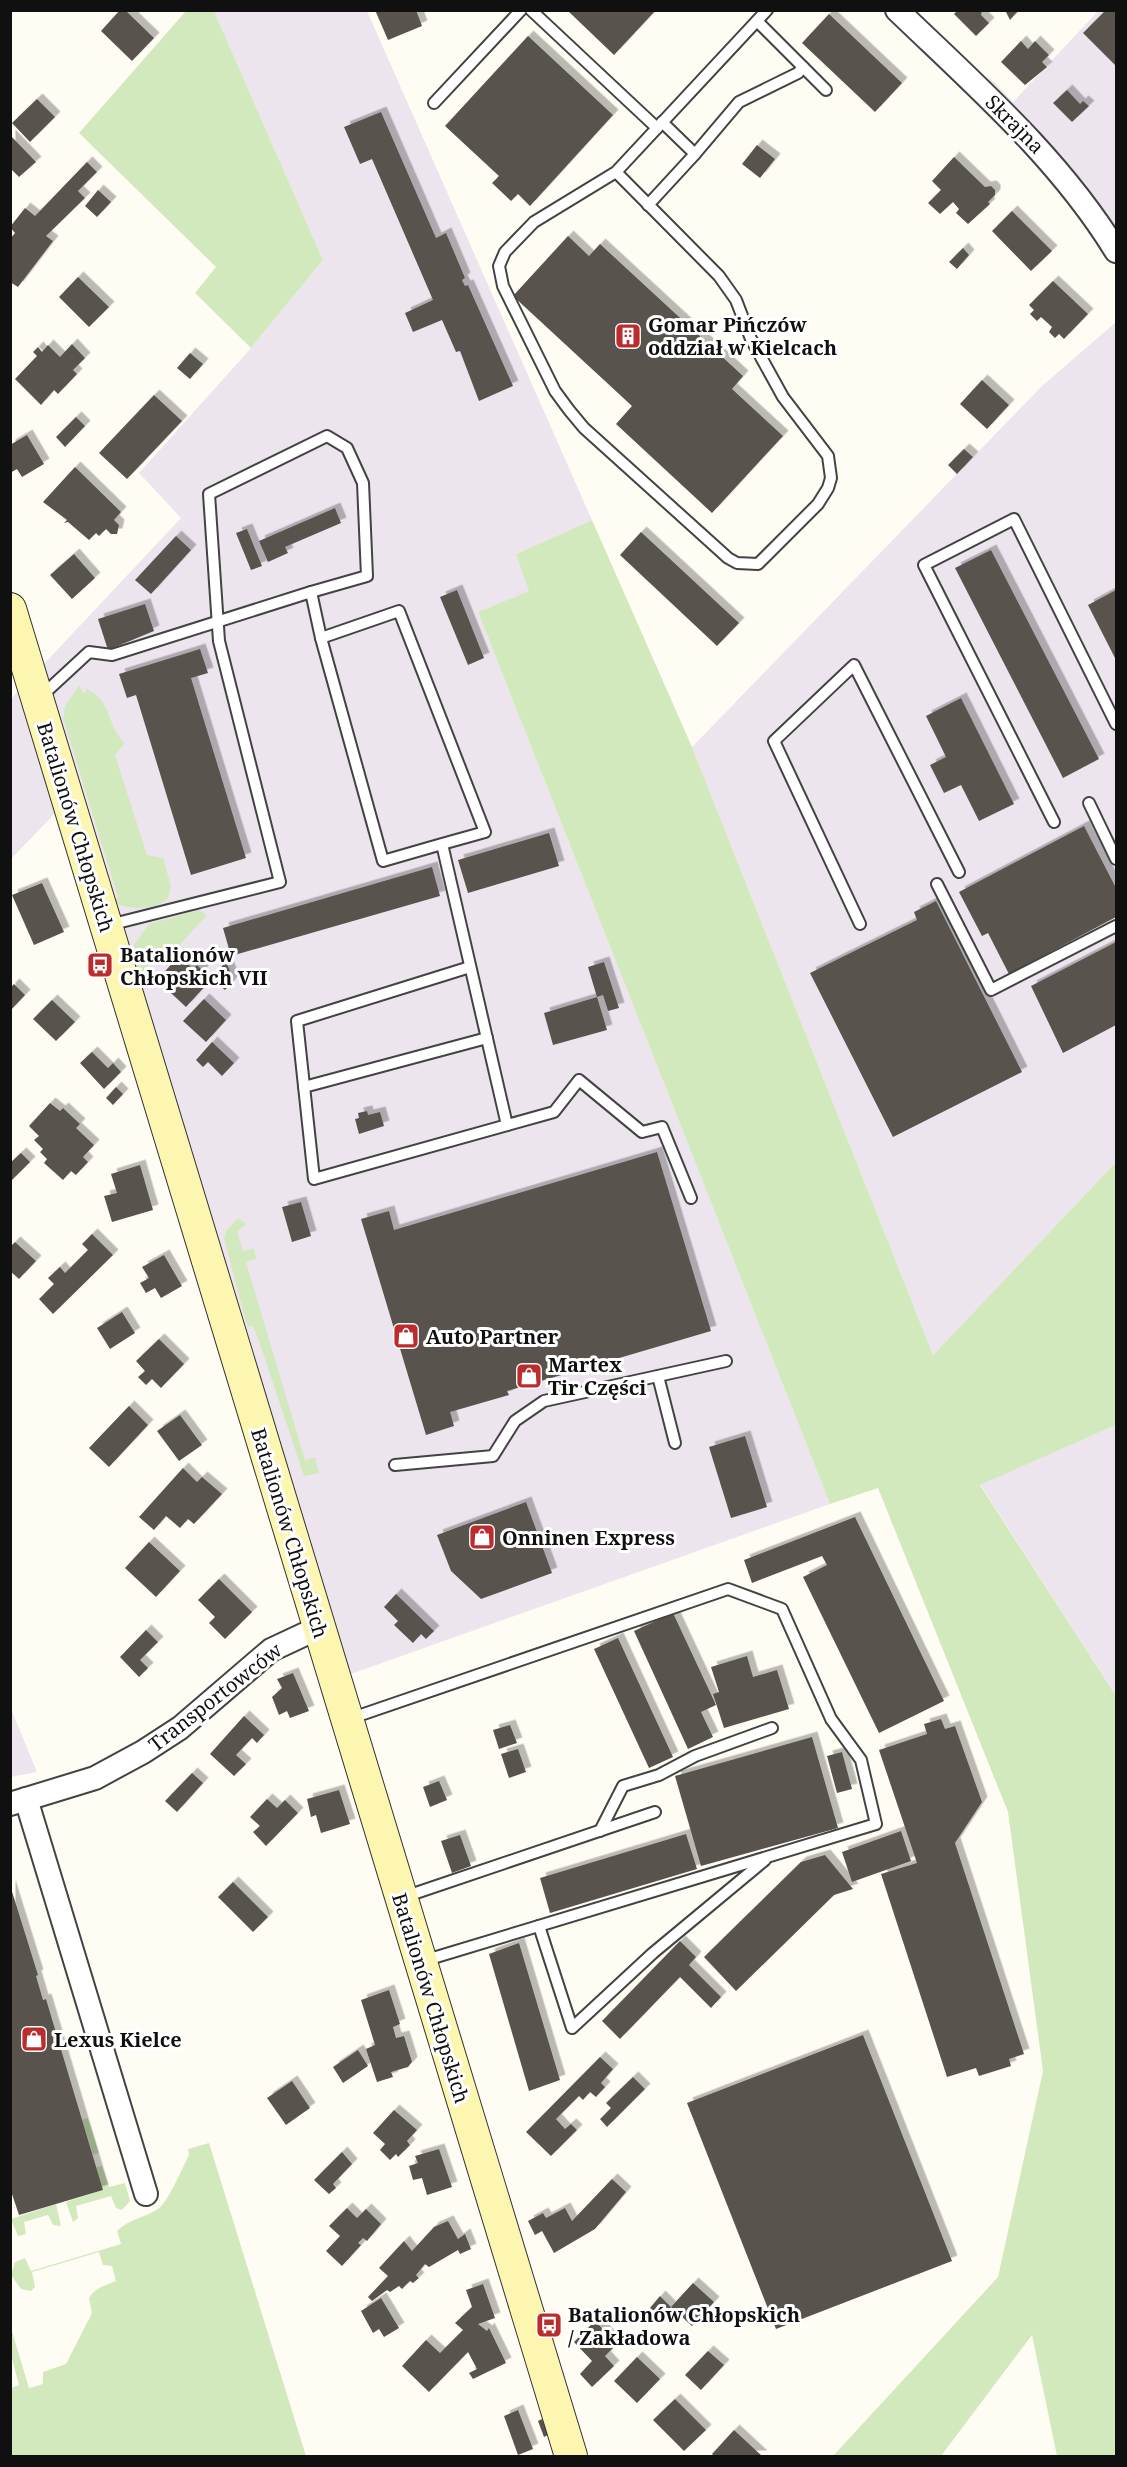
<svg xmlns="http://www.w3.org/2000/svg" width="1127" height="2467" font-family="'Noto Serif',serif">
<style>
.industrial{fill:#ede5ee}
.green{fill:#d2e9bd}
.building{fill:#58524d;filter:url(#shadow)}
.lines{fill:none;stroke-linecap:round;stroke-linejoin:round}
.lane-casing{stroke:#434343;stroke-width:14}
.street-casing{stroke:#434343;stroke-width:26}
.secondary-casing{stroke:#323232;stroke-width:34}
.lane{stroke:#fff;stroke-width:10}
.street{stroke:#fff;stroke-width:22}
.secondary{stroke:#fcf6b1;stroke-width:32}
.labels{text-anchor:middle;dominant-baseline:central;stroke-width:6;stroke-linejoin:round;paint-order:stroke}
.street-label{font-size:20px;fill:#101010;stroke:#fff}
.poi-label{font-size:20px;font-weight:bold;fill:#101010;stroke:#fff;text-anchor:start}
</style>
<defs>
<filter id="shadow"><feDropShadow dx="5.5" dy="-5.5" stdDeviation="0" flood-color="#0004"/></filter>
</defs>
<rect width="100%" height="100%" fill="#fffdf3"/>
<!-- industrial -->
<g class="industrial">
<path d="M214 11H367L592 520 516 554 530 591 478 612 830 1504 334 1680 68 800 11 859V699L181 518 139 473 251 348 323 260Z"/>
<path d="M1098 11H1116V251L976 85 990 78 1013 102Z"/>
<path d="M1116 322V1162L933 1355 692 747 1042 386Z"/>
<path d="M1116 1425V1696L980 1484Z"/>
<path d="M10 1709H11L37 1772 11 1777Z"/>
</g>
<!-- green -->
<g class="green">
<path d="M186 11H214L323 260 251 348 195 293 216 267 79 133Z"/>
<path d="M592 520 692 747 933 1355 1116 1162V1425L980 1485 1116 1696V2456H1057L1032 2335 941 2456H833L998 2277 1043 2071 1008 1812 878 1488 830 1504 478 612 529 591 516 554Z"/>
<path d="M79 686 84 693 87 691 85 688C114 702 105 724 125 743L115 755 147 855 163 858 171 886 168 898C158 910 127 911 115 902L118 897 63 718 66 704Z"/>
<path d="M199 910 207 915 173 952 165 949 144 969 145 973 138 976 131 953 133 954 134 945 149 924Z"/>
<path d="M238 1218 246 1224 237 1232 243 1251 254 1248 256 1259 246 1262 305 1460 315 1457 319 1473 304 1476 259 1341 253 1326 248 1327 244 1315 224 1238 226 1231Z"/>
<path d="M88 2118 99 2153 93 2155 82 2120Z"/>
<path d="M209 2143 306 2456H11V2388L19 2385 11 2355V2328L29 2388 43 2384V2372L66 2364 92 2313 89 2298C96 2287 104 2286 116 2281L112 2266 103 2265 99 2252 32 2272 35 2287 31 2291 21 2289 11 2275 15 2262 25 2258 31 2271 121 2244 117 2231C127 2220 146 2217 158 2209 169 2201 182 2168 189 2155L188 2149Z"/>
<path d="M102 2166 109 2187 125 2183 130 2201 122 2210 116 2208 111 2196 76 2206 78 2218 73 2222 66 2202 103 2190 96 2167Z"/>
<path d="M56 2204 61 2226 53 2225 48 2215 24 2222 26 2234 18 2236 11 2219Z"/>
</g>
<!-- building -->
<g class="building">
<path d="M120 10H125L154 38 132 61 101 31Z"/>
<path d="M375 10H416L422 26 388 40Z"/>
<path d="M567 10H656L614 55Z"/>
<path d="M958 10H982L981 15 989 23 976 36 954 14Z"/>
<path d="M1005 10H1019L1010 20Z"/>
<path d="M1106 10H1116V66L1083 33Z"/>
<path d="M829 14 902 83 875 112 802 43Z"/>
<path d="M528 36 613 115 530 206 518 194 511 201 492 183 499 176 445 126Z"/>
<path d="M1021 41 1028 49 1035 41 1049 55 1042 62 1047 67 1025 85 1001 62Z"/>
<path d="M1067 90 1080 104 1083 101 1089 106 1072 122 1053 103Z"/>
<path d="M37 99 55 117 30 142 12 123Z"/>
<path d="M381 112 436 238 446 233 465 278 462 280 465 286 468 285 513 386 479 401 460 351 456 352 442 320 413 332 405 313 433 300 372 159 360 164 344 127Z"/>
<path d="M10 135 36 162 19 177 10 168Z"/>
<path d="M757 145 775 159 760 178 742 164Z"/>
<path d="M954 157 985 187 991 186 995 190V195L988 202 990 204 968 224 956 213 959 209 953 202 940 214 928 203 941 190 932 181Z"/>
<path d="M87 162 97 172 78 191 85 198 46 236 53 241 18 287 10 282V239L15 233 10 227 25 208 35 216Z"/>
<path d="M98 190 111 202 97 217 85 206Z"/>
<path d="M1012 211 1052 251 1031 271 992 231Z"/>
<path d="M568 236 589 256 600 244 743 376 732 389 783 436 712 513 616 424 632 406 513 296Z"/>
<path d="M963 248 969 255 957 269 949 262Z"/>
<path d="M78 277 109 307 89 327 59 297Z"/>
<path d="M1053 281 1088 314 1064 339 1059 334 1055 338 1049 332 1052 327 1041 317 1037 321 1030 314 1034 310 1029 305Z"/>
<path d="M72 344 85 358 73 370 77 374 58 394 54 390 41 405 15 379 37 356 33 352 38 347 42 352 48 345 60 357Z"/>
<path d="M190 353 203 364 190 379 177 368Z"/>
<path d="M982 380 1009 405 987 429 960 404Z"/>
<path d="M154 395 182 421 127 479 99 453Z"/>
<path d="M76 417 85 426 65 447 56 437Z"/>
<path d="M27 435 44 464 22 477 17 469 10 473V445Z"/>
<path d="M964 449 973 457 957 474 948 465Z"/>
<path d="M75 467 121 512 114 520 119 525 117 534H111L106 529 99 536 96 533 89 540 68 522 64 523 67 520 43 502Z"/>
<path d="M335 508 341 523 285 547 288 553 268 562 259 541Z"/>
<path d="M247 529 262 566 251 570 236 533Z"/>
<path d="M641 532 739 623 717 646 620 555Z"/>
<path d="M176 536 191 550 151 594 135 580Z"/>
<path d="M991 550 1099 759 1063 778 955 568Z"/>
<path d="M74 554 95 578 72 599 50 575Z"/>
<path d="M457 590 484 658 468 665 440 597Z"/>
<path d="M1116 590V660L1088 605Z"/>
<path d="M145 604 154 631 108 650 98 619Z"/>
<path d="M200 649 208 673 191 678 246 858 191 875 136 695 127 698 119 674Z"/>
<path d="M961 698 1014 804 979 821 961 785 944 793 930 765 946 757 926 716Z"/>
<path d="M1084 826 1116 888V917L1009 974 988 933 982 936 959 892Z"/>
<path d="M549 833 559 866 468 893 458 860Z"/>
<path d="M432 867 440 896 231 956 223 928Z"/>
<path d="M42 883 64 932 34 945 12 895Z"/>
<path d="M936 901 1022 1072 893 1137 810 973 917 920 914 912Z"/>
<path d="M1116 942V1025L1063 1053 1031 986Z"/>
<path d="M179 956 193 969 197 965 203 971 199 976 207 984 186 1007 157 980Z"/>
<path d="M226 962 234 980 225 990 211 978Z"/>
<path d="M604 962 619 1008 608 1011 603 995 597 997 607 1030 553 1045 544 1013 597 997 588 967Z"/>
<path d="M14 984 25 995 10 1011V988Z"/>
<path d="M204 999 226 1020 206 1042 183 1021Z"/>
<path d="M52 1000 75 1022 56 1041 33 1019Z"/>
<path d="M212 1042 234 1063 222 1076 208 1062 203 1067 196 1060Z"/>
<path d="M92 1052 108 1068 113 1063 121 1072 104 1089 80 1063Z"/>
<path d="M116 1087 123 1094 113 1105 106 1098Z"/>
<path d="M50 1103 60 1111 63 1108 80 1124 76 1128 94 1145 83 1157 88 1162 76 1175 71 1171 63 1180 44 1163 47 1159 40 1152 43 1149 34 1140 39 1136 29 1126Z"/>
<path d="M367 1111 368 1115 380 1112 384 1126 359 1134 355 1119 359 1118 358 1113Z"/>
<path d="M657 1152 711 1331 507 1391 509 1395 450 1412 454 1426 426 1435 361 1219 389 1211 394 1230Z"/>
<path d="M21 1153 30 1162 10 1182V1163Z"/>
<path d="M140 1165 153 1210 112 1222 104 1196 117 1193 111 1174Z"/>
<path d="M301 1202 311 1236 292 1242 282 1207Z"/>
<path d="M92 1234 113 1255 53 1314 39 1299 54 1284 48 1278 60 1267 65 1273 88 1250 82 1244Z"/>
<path d="M15 1242 36 1261 19 1279 10 1271V1247Z"/>
<path d="M164 1255 182 1286 161 1298 155 1288 146 1293 140 1283 149 1278 142 1267Z"/>
<path d="M122 1312 135 1333 110 1349 97 1328Z"/>
<path d="M159 1339 184 1364 161 1388 152 1379 146 1385 138 1377 145 1371 136 1361Z"/>
<path d="M129 1406 148 1425 109 1467 89 1448Z"/>
<path d="M180 1415 202 1445 179 1461 157 1431Z"/>
<path d="M745 1436 767 1507 731 1518 709 1447Z"/>
<path d="M183 1468 197 1482 202 1477 222 1494 194 1524 188 1519 180 1528 166 1516 154 1530 139 1517Z"/>
<path d="M526 1502 552 1573 481 1599 451 1571 437 1535Z"/>
<path d="M855 1517 944 1701 879 1733 803 1577 827 1565 822 1556 752 1583 744 1560Z"/>
<path d="M149 1542 180 1571 156 1597 125 1568Z"/>
<path d="M219 1579 252 1612 225 1639 209 1623 215 1617 198 1600Z"/>
<path d="M396 1594 434 1631 426 1639 421 1634 413 1643 394 1625 398 1621 384 1607Z"/>
<path d="M673 1613 716 1705 701 1712 713 1737 688 1749 634 1631Z"/>
<path d="M146 1630 158 1642 140 1660 148 1668 139 1677 120 1657Z"/>
<path d="M618 1638 673 1757 649 1768 594 1649Z"/>
<path d="M747 1656 753 1677 777 1670 789 1709 724 1728 713 1694 719 1692 711 1667Z"/>
<path d="M293 1673 309 1711 290 1718 287 1711 279 1715 272 1697 282 1688 277 1679Z"/>
<path d="M244 1716 264 1735 257 1743 252 1738 236 1755 246 1764 234 1776 210 1754Z"/>
<path d="M941 1719 945 1729 955 1726 982 1802 955 1843 1024 2054 1009 2059 1011 2066 979 2076 976 2068 947 2077 881 1874 917 1863 879 1750 927 1734 924 1724Z"/>
<path d="M510 1725 517 1743 499 1749 493 1730Z"/>
<path d="M812 1737 838 1828 701 1866 675 1776Z"/>
<path d="M518 1749 526 1772 509 1778 501 1754Z"/>
<path d="M842 1752 852 1789 837 1793 827 1756Z"/>
<path d="M192 1773 203 1783 177 1812 165 1801Z"/>
<path d="M439 1781 447 1800 430 1807 423 1787Z"/>
<path d="M339 1790 350 1824 321 1833 316 1815 311 1817 307 1799Z"/>
<path d="M267 1799 277 1808 285 1800 298 1813 266 1846 253 1832 260 1826 250 1817Z"/>
<path d="M901 1831 911 1861 852 1882 842 1852Z"/>
<path d="M686 1834 697 1869 550 1913 540 1878Z"/>
<path d="M460 1835 471 1866 452 1873 441 1841Z"/>
<path d="M825 1855 853 1889 834 1895 736 1991 704 1957 801 1862Z"/>
<path d="M233 1882 268 1917 253 1932 218 1897Z"/>
<path d="M10 1885 38 1975 36 1976 43 2000 46 1999 103 2190 19 2215 10 2188Z"/>
<path d="M680 1941 696 1957 689 1965 721 1997 711 2008 680 1977 620 2039 602 2021Z"/>
<path d="M519 1943 560 2080 529 2091 489 1954Z"/>
<path d="M389 1990 400 2024 393 2027 396 2038 404 2036 412 2062 408 2067 391 2072 393 2077 377 2082 366 2049 375 2045 361 2000Z"/>
<path d="M863 2035 952 2261 776 2329 687 2103Z"/>
<path d="M358 2050 368 2066 343 2083 333 2067Z"/>
<path d="M600 2057 613 2069 601 2083 605 2087 596 2097 590 2092 583 2100 579 2096 556 2119 565 2129 571 2124 577 2130 551 2156 526 2132Z"/>
<path d="M633 2077 645 2089 607 2127 600 2119 611 2108 606 2103Z"/>
<path d="M292 2081 310 2108 286 2125 267 2098Z"/>
<path d="M394 2110 417 2130 407 2141 410 2145 398 2157 396 2154 390 2160 380 2150 385 2144 373 2133Z"/>
<path d="M439 2149 452 2187 427 2195 422 2178 413 2180 409 2166 418 2163 415 2156Z"/>
<path d="M342 2152 352 2164 333 2184 336 2188 329 2194 314 2180Z"/>
<path d="M612 2179 626 2192 595 2229 554 2253 542 2231 535 2235 528 2221 543 2213 546 2218 565 2208 572 2221Z"/>
<path d="M347 2208 357 2218 366 2209 381 2224 367 2241 363 2238 358 2243 361 2245 342 2266 326 2251 340 2236 329 2226Z"/>
<path d="M448 2221 458 2239 465 2234 471 2249 460 2254 458 2250 429 2267 425 2264 416 2275 419 2278 413 2283 410 2281 402 2289 399 2286 390 2292 387 2290 372 2301 368 2297 388 2276 379 2268 404 2241 412 2251 434 2227Z"/>
<path d="M693 2283 714 2302 692 2326 671 2307 657 2324 645 2314 660 2296 671 2307Z"/>
<path d="M483 2284 495 2318 478 2324 487 2331 489 2328 506 2363 473 2379 469 2373 477 2369 468 2352 429 2392 402 2366 426 2340 440 2353 463 2330 455 2323 472 2307 466 2290Z"/>
<path d="M381 2298 399 2328 384 2337 379 2329 373 2333 361 2311Z"/>
<path d="M595 2321 617 2344 605 2356 614 2366 592 2387 580 2374 592 2361 574 2342Z"/>
<path d="M708 2351 724 2365 701 2390 685 2375Z"/>
<path d="M637 2357 660 2379 637 2403 614 2381Z"/>
<path d="M675 2399 706 2430 684 2451 653 2420Z"/>
<path d="M518 2410 533 2449 518 2455 504 2416Z"/>
<path d="M542 2419 548 2435 544 2437 538 2421Z"/>
<path d="M734 2430 762 2456H714L712 2454Z"/>
</g>
<g class="lines">
<defs>
<g id="lane">
<path d="M531 10 657 128"/>
<path d="M757 21 826 90"/>
<path d="M434 103 521 10"/>
<path d="M695 154 739 102 798 73 803 67"/>
<path d="M616 172 719 276 736 300 751 339 783 397 828 456 831 478 828 488 818 504 758 564 737 563 728 558 584 428 569 410 555 391 503 286 499 266 505 252 534 222 616 172 767 10"/>
<path d="M648 205 695 154 662 122"/>
<path d="M38 694 49 689 89 652 112 655 311 592 321 638"/>
<path d="M1089 803 1116 859"/>
<path d="M1054 822 924 565 1014 519 1116 724"/>
<path d="M442 844 485 832 399 611 321 638 383 861 442 844 507 1125"/>
<path d="M937 884 991 990 1116 926"/>
<path d="M860 924 774 741 854 665 959 872"/>
<path d="M109 925 280 882 219 641 209 494 327 436 347 448 363 483 367 576 311 592"/>
<path d="M470 967 297 1021 314 1179 554 1112 579 1080 642 1132 662 1127 691 1198"/>
<path d="M304 1087 487 1038"/>
<path d="M658 1376 675 1443"/>
<path d="M395 1465 493 1456 515 1421 544 1401 726 1361"/>
<path d="M349 1719 728 1589 782 1609 831 1719 861 1760 876 1824 423 1961"/>
<path d="M600 1831 623 1786 659 1775 695 1756 772 1728"/>
<path d="M404 1897 655 1812"/>
<path d="M539 1926 572 2028 653 1953 765 1860"/>
</g>
<g id="street">
<path d="M897 10C976 86 1059 158 1116 251"/>
<path d="M26 1799 146 2194"/>
<path d="M10 1804 95 1778 143 1752 180 1728 271 1650 318 1628"/>
</g>
<path id="secondary" d="M10 609 571 2456"/>
</defs>
<!-- lane casing -->
<use href="#lane" class="lane-casing"/>
<!-- street casing -->
<use href="#street" class="street-casing"/>
<!-- secondary casing -->
<use href="#secondary" class="secondary-casing"/>
<!-- lane -->
<use href="#lane" class="lane"/>
<!-- street -->
<use href="#street" class="street"/>
<!-- secondary -->
<use href="#secondary" class="secondary"/>
</g>
<!-- icons -->
<defs>
<symbol id="building-square" viewBox="-11 -11 22 22"><rect x="-9" y="-9" width="18" height="18" rx="4" fill="#bc2c2d" stroke="#fff"/><path d="M-4-6H4V6H1V3H-1V6H-4ZM-2.5-4.3h1.7v1.8h-1.7ZM.8-4.3h1.7v1.8H.8ZM-2.5-1h1.7V.8h-1.7ZM.8-1h1.7V.8H.8Z" fill="#fff"/></symbol>
<symbol id="bus-square" viewBox="-11 -11 22 22"><rect x="-9" y="-9" width="18" height="18" rx="4" fill="#bc2c2d" stroke="#fff"/><path d="M-5-6H5V4H4V6H2V4H-2V6H-4V4H-5ZM-3.5-4V0h7V-4ZM-3.5 1.2v1.5H-2V1.2ZM2 1.2v1.5H3.5V1.2Z" fill="#fff"/></symbol>
<symbol id="shop-square" viewBox="-11 -11 22 22"><rect x="-9" y="-9" width="18" height="18" rx="4" fill="#bc2c2d" stroke="#fff"/><path d="M-5-2.5h2.3a2.7 3.5 0 0 1 5.4 0H5L5.5 6h-11ZM-1.5-2.5h3a1.5 2.3 0 0 0-3 0Z" fill="#fff"/></symbol>
</defs>
<g fill-rule="evenodd">
<use href="#building-square" x="613" y="321" width="30" height="30"/>
<use href="#bus-square" x="85" y="950" width="30" height="30"/>
<use href="#shop-square" x="391" y="1321" width="30" height="30"/>
<use href="#shop-square" x="514" y="1361" width="30" height="30"/>
<use href="#shop-square" x="467" y="1522" width="30" height="30"/>
<use href="#shop-square" x="19" y="2024" width="30" height="30"/>
<use href="#bus-square" x="534" y="2310" width="30" height="30"/>
</g>
<g class="labels">
<!-- street labels -->
<g class="street-label">
<text transform="translate(1015 124) rotate(45)">Skrajna</text>
<text transform="translate(76 827) rotate(73)">Batalionów Chłopskich</text>
<text transform="translate(290 1533) rotate(73)">Batalionów Chłopskich</text>
<text transform="translate(215 1697) rotate(-38)">Transportowców</text>
<text transform="translate(431 1998) rotate(73)">Batalionów Chłopskich</text>
</g>
<!-- poi labels -->
<g class="poi-label">
<text x="648" y="324">Gomar Pińczów<tspan x="648" dy="23">oddział w Kielcach</tspan></text>
<text x="120" y="954">Batalionów<tspan x="120" dy="23">Chłopskich VII</tspan></text>
<text x="426" y="1336">Auto Partner</text>
<text x="548" y="1364">Martex<tspan x="548" dy="23">Tir Części</tspan></text>
<text x="502" y="1537">Onninen Express</text>
<text x="54" y="2039">Lexus Kielce</text>
<text x="568" y="2314">Batalionów Chłopskich<tspan x="568" dy="23">/ Zakładowa</tspan></text>
</g>
</g>
<!-- border -->
<rect width="1127" height="2467" fill="none" stroke="#101010" stroke-width="24"/>
</svg>
